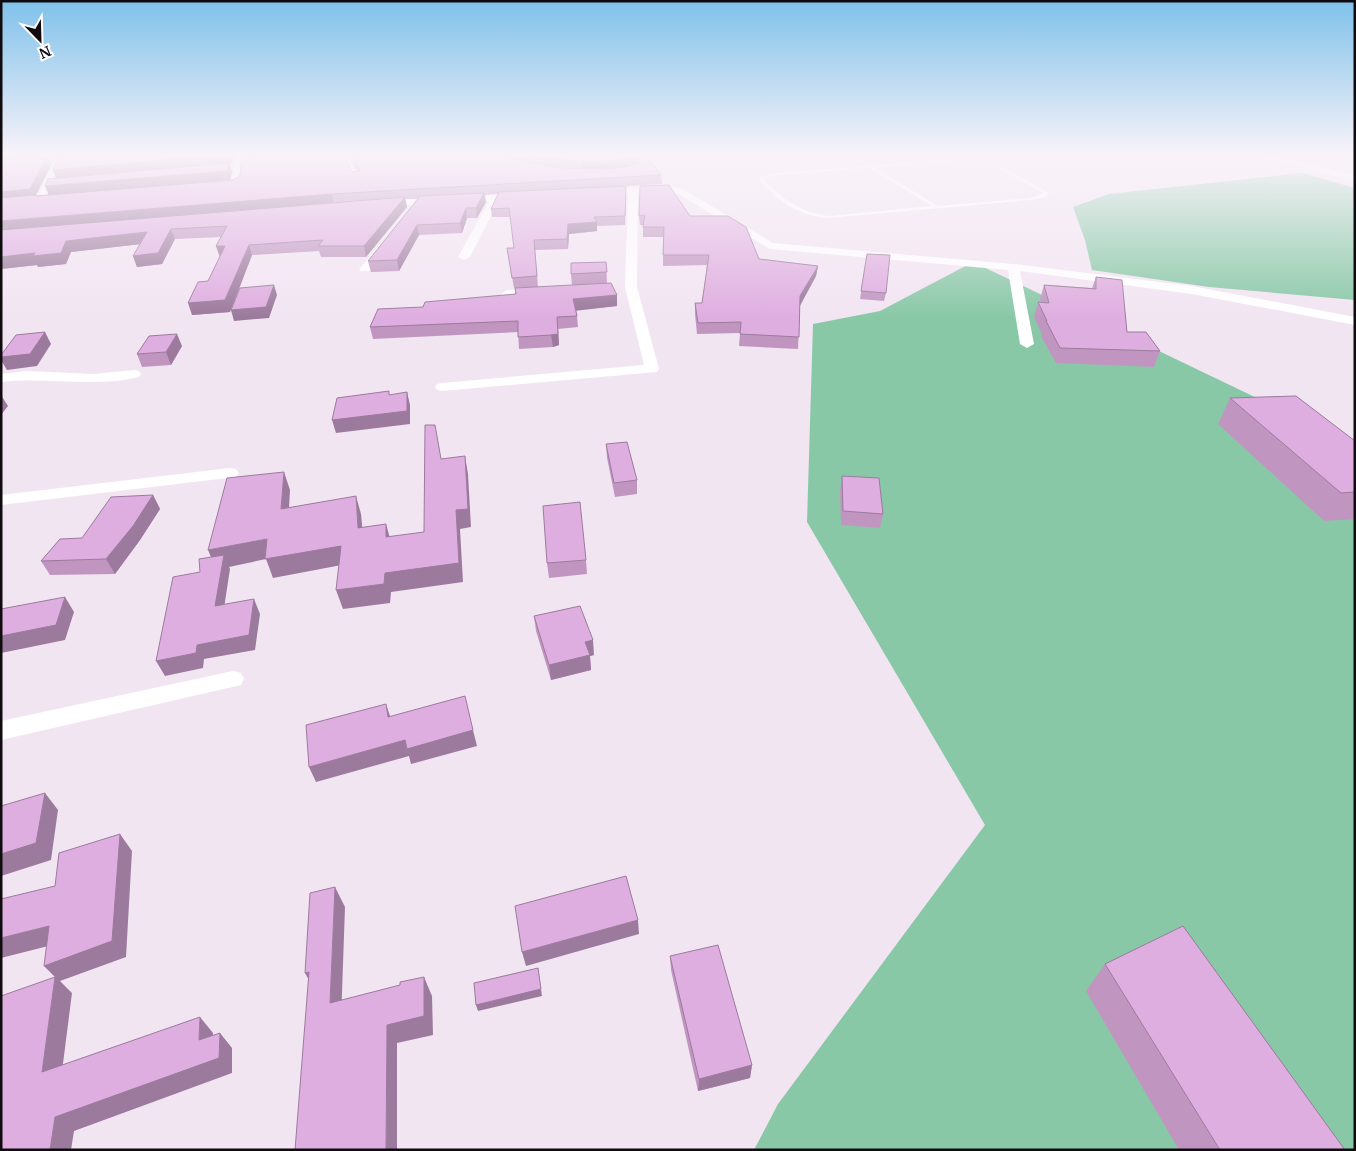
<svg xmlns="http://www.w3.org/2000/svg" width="1356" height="1151" font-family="Merriweather,serif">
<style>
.green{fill:#89c8a7}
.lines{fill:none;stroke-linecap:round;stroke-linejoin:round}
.service{fill:#fff;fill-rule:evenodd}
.minor{fill:#fff;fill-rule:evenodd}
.wall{fill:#c096c1;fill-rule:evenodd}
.shaded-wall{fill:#9c7a9d}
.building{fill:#dfaee0;stroke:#9c7a9d}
</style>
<rect width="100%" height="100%" fill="#f2e5f2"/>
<!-- green -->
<g class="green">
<path d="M1302 173 1355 188V300L1209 287 1092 270 1085 240 1073 207 1109 194Z"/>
<path d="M973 262 1355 445V1150H754L778 1104 985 825 807 522 813 324 880 311Z"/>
</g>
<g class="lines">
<!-- service -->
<g class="service">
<path d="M342 155H346L360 180H356Z"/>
<path d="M855 155 871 165 968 158 994 163 1049 193 1046 197 1031 200 829 218C800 216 778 202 760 180L761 176 778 173 866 166 849 155ZM968 160 992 165 1044 193 1031 198 938 206 875 168ZM869 168 932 206 829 216C802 213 782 199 764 180L765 178 778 175Z"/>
</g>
<!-- minor -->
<g class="minor">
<path d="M236 155H244L241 184 236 187 214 188V184L232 182Z"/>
<path d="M1253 155H1269L1355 175V181Z"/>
<path d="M58 159 62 162 46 198 61 197 66 200 61 203H37L35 201 54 162Z"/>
<path d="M668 186 683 189 773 243 1013 264 1192 286 1355 317V325L1192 294 1020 271 1034 344 1027 348 1020 344 1008 270 770 249 677 193 668 192 638 193 637 287 659 369 657 372 442 391 437 390 435 387 437 384 442 383 644 365 625 287 628 193 598 195 593 192 598 189Z"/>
<path d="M522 193 525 194V198L499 200 470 257 464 260 458 257 489 201 379 207 374 204 379 201Z"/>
<path d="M385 241 389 242 390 244 389 246 369 271H361L359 269 361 267 381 242Z"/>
<path d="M542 288 546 289 548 292 546 295 507 298 501 294 507 290Z"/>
<path d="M134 370 139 371 141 374 139 377C94 388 47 377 1 382V374L26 371 93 374Z"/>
<path d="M230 468 236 469 239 473 236 477 1 505V495Z"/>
<path d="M233 671 241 673 244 679 241 685 1 740V721Z"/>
</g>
</g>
<!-- wall -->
<g class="wall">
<path d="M1 155H234L232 163 229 164 232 172 230 180 357 171 348 155H636L639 163 661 175 662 184 626 186 625 225 597 226V231L569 234 568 249 535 250 538 287 514 288 507 248H514L510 217H492L491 209 498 194 485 195 486 202 477 218H467L462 233 419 235 399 271 371 272 368 261 418 199H405L407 207 366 257H321L319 251 252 255 230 312 192 315 220 257 216 246 221 237 175 239 162 264 137 267 133 256 140 244 71 252 66 264 38 267 37 265 1 269ZM59 157 53 170 56 178 49 195 35 196 51 165 48 158Z"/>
<path d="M639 216H690L759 259 818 266 816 276 800 306 798 349 739 346 740 333 697 334 695 314V303H702L707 265 663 266V237H643V225H640Z"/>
<path d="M867 254 886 293 884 301 860 299Z"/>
<path d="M606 262 607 283 572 285 571 274Z"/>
<path d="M1096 277 1127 332 1160 351 1154 367 1056 363 1041 336 1042 334 1034 317 1038 302H1041L1040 299 1044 285 1092 288Z"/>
<path d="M515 288 617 295V306L576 310 577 316 578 327 558 329 559 345 553 347 519 349 518 332 373 339 370 327 423 307 515 294Z"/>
<path d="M182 346 171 365 142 367 137 354Z"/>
<path d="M1230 398 1355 441V519L1324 521 1218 424Z"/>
<path d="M606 444 637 480V494L615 497 607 458Z"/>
<path d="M842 476 883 514 880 528 841 525 840 490Z"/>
<path d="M153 495 160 509 140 540 115 574 50 575 41 561 82 538Z"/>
<path d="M586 560 587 574 549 578 547 563Z"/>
<path d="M534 616 594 655 590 656 591 670 551 680 536 631Z"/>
<path d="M670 956 752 1065 750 1078 698 1091 671 970Z"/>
<path d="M1105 964 1345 1150H1179L1086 991Z"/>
</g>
<!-- shaded-wall -->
<g class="shaded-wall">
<path d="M1 155H84L48 158 51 165 34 199 1 202Z"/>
<path d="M219 155H234L232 163 229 164 232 172 230 180 49 196 45 186 57 179 53 170Z"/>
<path d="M639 156V165L621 169 583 171 582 162Z"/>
<path d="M484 193 486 202 477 218 476 208Z"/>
<path d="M332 194 334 204 1 232V221Z"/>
<path d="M405 197 407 207 366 257 364 246Z"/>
<path d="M466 208 467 218 462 233 460 223Z"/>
<path d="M597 222V231L569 234 568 249 567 239 568 224Z"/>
<path d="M417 225 419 235 399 271 397 260Z"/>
<path d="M171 229 175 239 162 264 137 267 133 256Z"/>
<path d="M147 232 151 243 71 252 66 264 38 267 37 265 1 269V257L66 241Z"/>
<path d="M249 245 252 255 230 312 192 315 188 303Z"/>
<path d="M216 246H225L220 257Z"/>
<path d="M818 266 816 276 799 307 800 296Z"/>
<path d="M274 285 277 295 269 318 234 321 231 310Z"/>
<path d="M617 295V306L574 311 573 299Z"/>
<path d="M558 329 559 345 553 347 551 335Z"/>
<path d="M45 332 51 344 37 366 7 370 1 360V357Z"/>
<path d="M177 334 182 346 171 365 166 352Z"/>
<path d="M407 392 410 405V424L336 433 332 420Z"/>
<path d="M1 395 8 406 1 415Z"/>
<path d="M465 456 468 474 471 527 460 529 463 582 391 592 390 603 343 609 336 590 385 573 456 510Z"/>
<path d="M284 472 290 490 288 527 281 509Z"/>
<path d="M153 495 160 509 140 540 115 574 106 559Z"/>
<path d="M356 496 361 514 364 546 358 528Z"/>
<path d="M386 524 391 542 386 537Z"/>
<path d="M267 539 341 546 347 564 273 578 266 559 229 567 230 569 222 621 215 606 216 569 208 550Z"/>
<path d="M65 597 74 612 65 640 1 653V636Z"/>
<path d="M254 599 260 614 255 650 204 659 203 668 165 676 156 661 197 645Z"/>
<path d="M593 640 594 655 590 656 591 670 551 680 549 665 585 642Z"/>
<path d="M386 704 391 719 388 717Z"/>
<path d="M473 730 477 746 411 764 409 756 316 782 309 767 405 740Z"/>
<path d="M45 793 58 810 51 860 1 876V854Z"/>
<path d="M120 834 132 851 126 957 60 981 72 993 60 1087 42 1072 55 977 44 966Z"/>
<path d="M335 887 345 907 341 1022 330 1003Z"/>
<path d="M638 920 639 934 526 966 522 952Z"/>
<path d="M49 926 64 942 1 958V938Z"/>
<path d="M538 968 542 996 478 1011 476 1005Z"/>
<path d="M309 972 316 993 305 973Z"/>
<path d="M424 977 432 996 433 1035 397 1043V1150H386L387 1025Z"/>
<path d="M200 1017 213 1033 212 1055 199 1040Z"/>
<path d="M220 1033 232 1048V1073L74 1131 71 1150H50L55 1117Z"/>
<path d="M752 1065 750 1078 698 1091 699 1079Z"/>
</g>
<!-- building -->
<g class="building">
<path d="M59 155H219L53 170Z"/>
<path d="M242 155H344L352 172 360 171 351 155H500L514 159 561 168 609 169 630 166 648 159 661 175 332 194 1 221V198L32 195 36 196 233 180 240 175Z"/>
<path d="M532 155H636L639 156 621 160 582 162 544 158Z"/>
<path d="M47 156 30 189 1 192V159Z"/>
<path d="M229 163 228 171 45 186 48 179Z"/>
<path d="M669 185 690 216H728L746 227 759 259 818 266 800 296 799 337 740 334 741 322 698 323 695 303H702L709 255H663L664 227H643L645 215 639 216 640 186Z"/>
<path d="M626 186 625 216 594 217 597 222 568 224 567 239 534 240 537 276 512 278 507 248H514L509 208 491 209 499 192Z"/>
<path d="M484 193 476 208H466L460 223 417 225 397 260 368 261 420 196Z"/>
<path d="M405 197 364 246H318L323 240 249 245 225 300 188 303 198 282 208 281 225 246H216L227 226 171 229 158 253 133 256 147 232 66 241 61 253 33 256 35 253 1 257V230Z"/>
<path d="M867 254 890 255 886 293 861 291Z"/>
<path d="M606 262 607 272 571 274V263Z"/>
<path d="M1096 277 1122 280 1127 332H1146L1160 351 1060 348 1046 321H1047L1038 302 1049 303 1044 285 1096 289Z"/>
<path d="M611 283 617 295 573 299 577 316 557 317 558 334 551 335 518 337V321L370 327 378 309 423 307 425 302 516 294 515 288Z"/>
<path d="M274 285 266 307 231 310 240 288Z"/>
<path d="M45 332 30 354 1 357V355L16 335Z"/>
<path d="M177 334 166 352 137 354 149 336Z"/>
<path d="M389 391V395L407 392V411L332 420 337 398Z"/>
<path d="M1296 396 1355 441V492L1341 493 1230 398Z"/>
<path d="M425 425H435L441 459 465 456 468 509 456 510 459 563 385 573 384 584 336 590 341 546 265 559 267 539 208 550 227 478 284 472 281 509 356 496 358 528 386 524V537L424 532Z"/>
<path d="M627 442 637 480 614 483 606 444Z"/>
<path d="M842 476 879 478 883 514 843 511Z"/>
<path d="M153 495 133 526 106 559 41 561 60 539 82 538 111 497Z"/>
<path d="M580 502 586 560 547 563 543 506Z"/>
<path d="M224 555 215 606 254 599 249 635 197 645 196 653 156 661 173 577 200 572 199 559Z"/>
<path d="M65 597 56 625 1 636V609Z"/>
<path d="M580 606 593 640 585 642 590 655 549 665 534 616Z"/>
<path d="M465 696 473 730 407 749 405 740 309 767 306 725 386 704 388 717Z"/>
<path d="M45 793 36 843 1 854V806Z"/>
<path d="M120 834 112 941 44 966 49 926 1 938V899L55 886 59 853Z"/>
<path d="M626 876 638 920 522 952 515 906Z"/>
<path d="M335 887 330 1003 400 985V982L424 977V1016L387 1025 386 1150H295L309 972 305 973 310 893Z"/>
<path d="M1183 926 1345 1150H1220L1105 964Z"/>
<path d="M718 945 752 1065 699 1079 670 956Z"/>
<path d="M538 968 541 989 476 1005 474 983Z"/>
<path d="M55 977 42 1072 200 1017 199 1040 220 1033 219 1058 55 1117 50 1150H1V996Z"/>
</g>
<!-- sky -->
<linearGradient id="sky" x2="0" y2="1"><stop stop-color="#7fc1ea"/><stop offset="0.49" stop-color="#f9f3f9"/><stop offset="1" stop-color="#f9f3f9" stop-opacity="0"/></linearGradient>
<rect width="1356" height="317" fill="url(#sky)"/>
<!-- border -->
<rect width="1356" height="1151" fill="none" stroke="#0f0b0f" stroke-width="5"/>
<!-- north arrow -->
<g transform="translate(40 40) rotate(157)" stroke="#ffffff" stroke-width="4" paint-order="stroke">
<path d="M0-4L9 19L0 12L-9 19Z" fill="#0f0b0f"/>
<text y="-8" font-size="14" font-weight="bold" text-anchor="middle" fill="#0f0b0f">N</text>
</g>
</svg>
